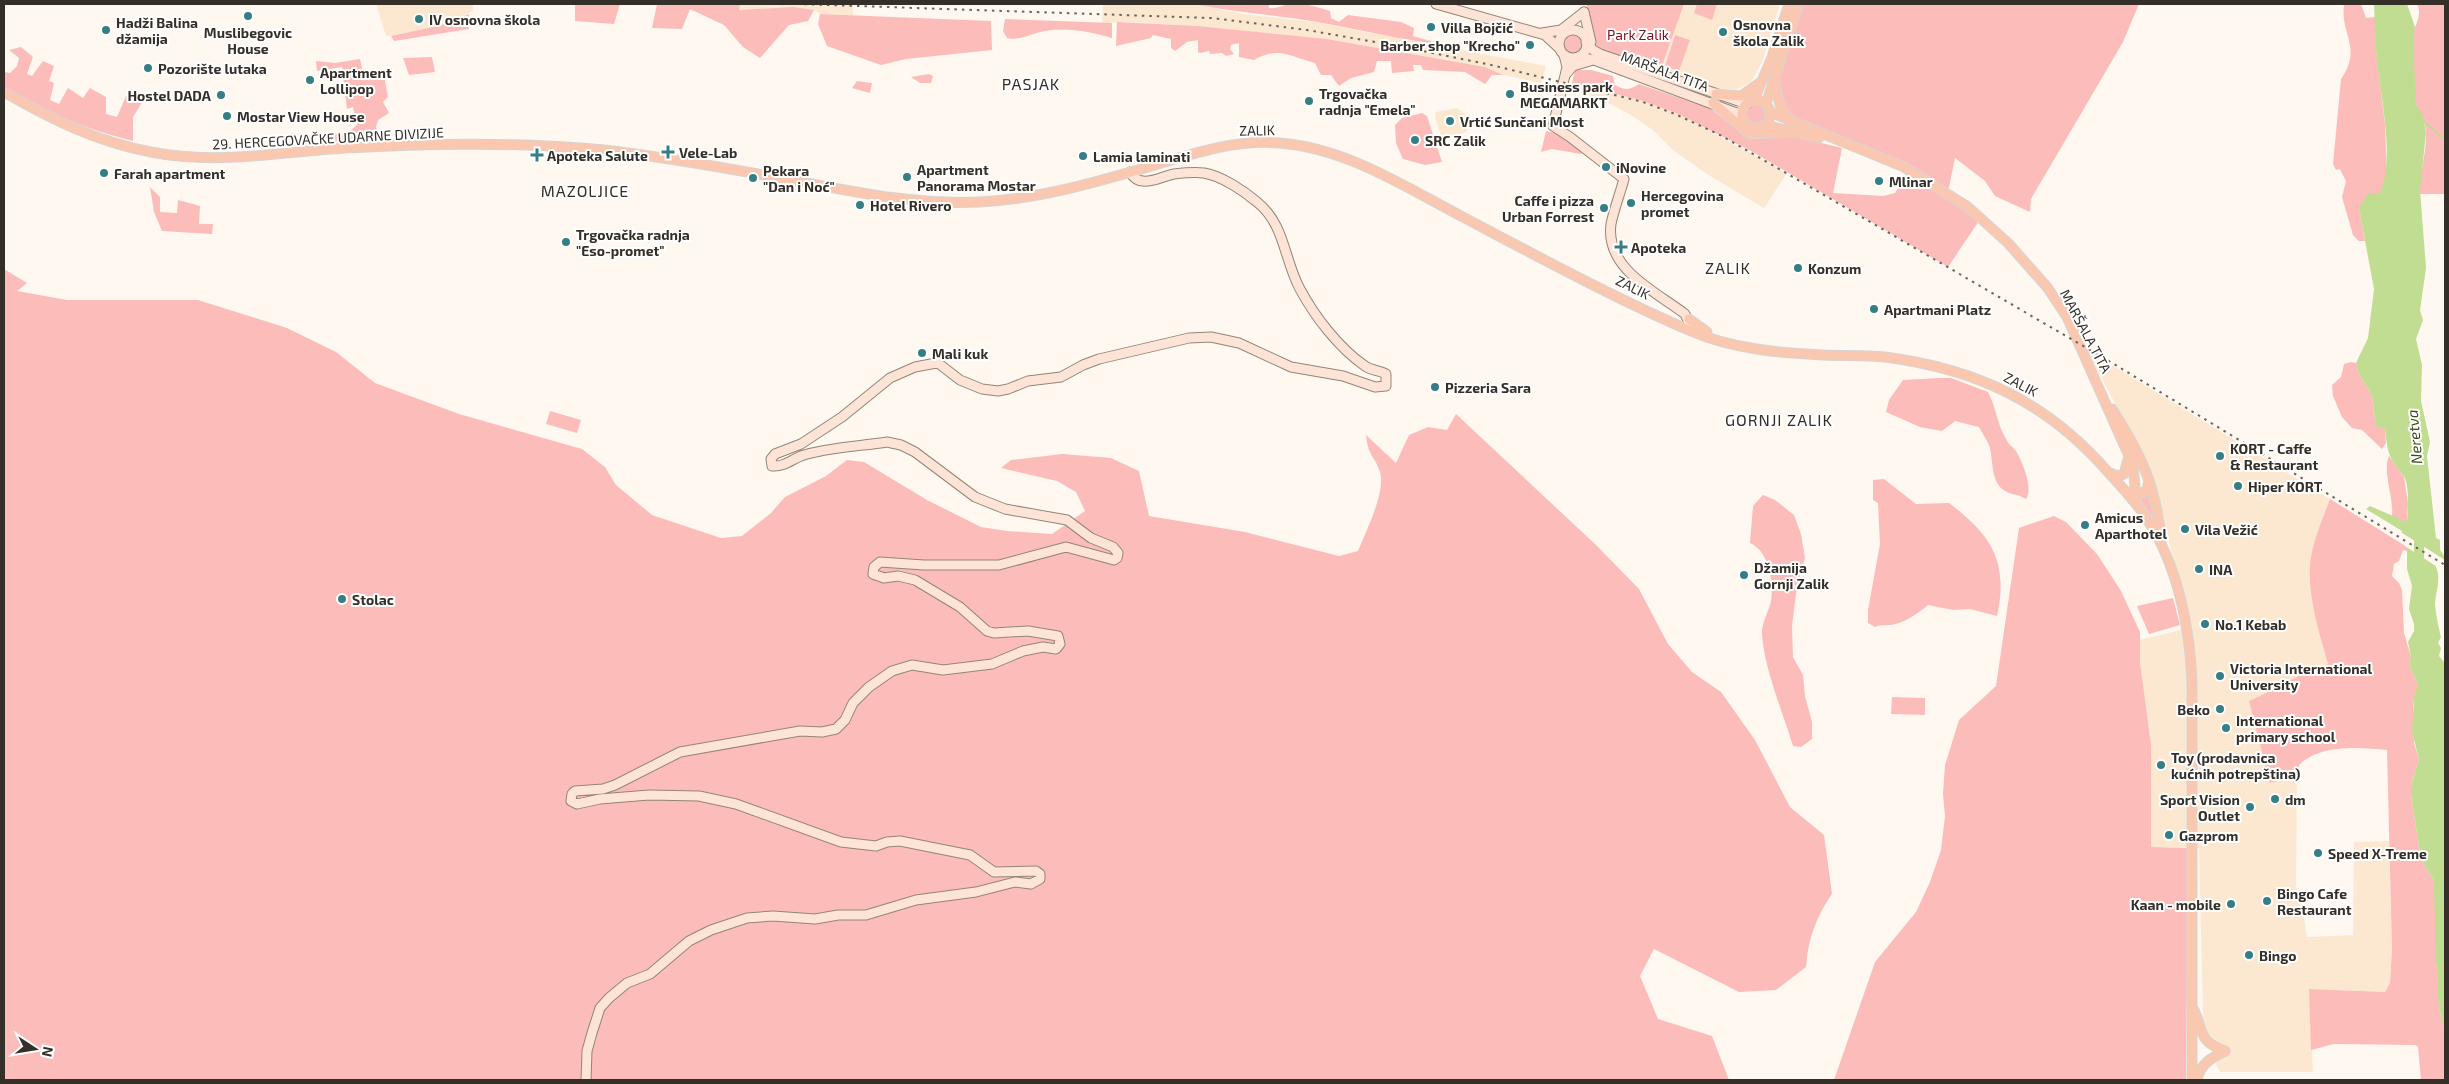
<svg xmlns="http://www.w3.org/2000/svg" width="2449" height="1084" font-family="'Exo 2',sans-serif">
<style>
.built{fill:#fce8d0}
.green{fill:#fcbcba}
.water{fill:#c0dd91}
.pier{fill:#fef8f1}
.lines{fill:none;stroke-linecap:round;stroke-linejoin:round}
.stream{stroke:#c0dd91;stroke-width:2}
.river{stroke:#c0dd91;stroke-width:10}
.secondary-casing{stroke:#938675;stroke-width:11}
.primary-casing{stroke:#d6d5d4;stroke-width:11}
.secondary{stroke:#fde4d7;stroke-width:9}
.primary{stroke:#fac8b0;stroke-width:9}
.rail{stroke:#6a655e;stroke-width:2;stroke-dasharray:2.5 5;stroke-linecap:butt}
.poi-dot{fill:#367e85;stroke:#fff;stroke-width:2}
.labels{text-anchor:middle;dominant-baseline:central;stroke-width:4;stroke-linejoin:round;paint-order:stroke}
.poi-label{font-size:14px;font-weight:bold;fill:#342f28;stroke:#fff;text-anchor:start}
.park-label{font-size:14px;fill:#77111e;stroke:#fff}
.street-label{font-size:14px;fill:#342f28;stroke:#fff}
.water-label{font-size:15px;font-style:italic;fill:#394a14;stroke:#fff}
.quarter-label{font-size:16px;letter-spacing:1px;fill:#342f28;stroke:#fff}
</style>
<rect width="100%" height="100%" fill="#fef8f1"/>
<!-- built -->
<g class="built">
<path d="M376 4H473V11L442 25 391 36H386Z"/>
<path d="M740 4H853V15L820 14 814 10H738Z"/>
<path d="M1103 4H1193L1243 14 1314 22 1546 66 1541 83 1503 75 1485 67 1327 39 1198 26 1131 22 1102 23Z"/>
<path d="M1684 4H1780L1763 60 1751 82 1736 90 1717 88 1661 68Z"/>
<path d="M1576 84 1643 101 1676 113 1787 173 1764 208 1710 176 1674 151 1654 131 1631 115 1599 98 1575 91Z"/>
<path d="M1457 108 1465 114 1467 131 1461 135 1442 139 1435 118 1436 112Z"/>
<path d="M2086 349 2330 499 2318 531 2311 594 2328 664 2303 673 2279 688 2252 700 2270 783 2297 776 2296 886 2300 894 2307 937 2353 935 2354 842 2389 841 2392 950 2390 983 2385 992 2309 989 2313 1072H2220L2216 1065 2217 1044 2208 1032 2203 1018 2199 848 2151 847V745L2140 662V640L2184 629 2191 624 2161 512 2162 511 2144 458Z"/>
</g>
<!-- green -->
<g class="green">
<path d="M575 4H620L614 24 575 21Z"/>
<path d="M657 4H740L739 10 793 7 814 10 808 21 789 25 760 58 743 47 724 25 690 9 682 29 652 28Z"/>
<path d="M1193 4H1269V8C1279 9 1284 4 1293 4 1306 3 1319 8 1330 11L1331 18 1339 22 1348 15 1401 22 1414 28 1413 36 1448 46C1404 40 1361 30 1317 22 1275 15 1234 12 1193 4Z"/>
<path d="M1587 4H1684L1659 74 1600 54C1590 42 1582 19 1587 4Z"/>
<path d="M1697 4H1717L1712 20 1694 13Z"/>
<path d="M1799 4H2139L2123 42 2031 199 2030 212 1995 196 1985 181 1955 158 1948 192 1931 183 1790 121 1780 105 1778 68Z"/>
<path d="M2344 4H2361L2366 18 2375 17 2377 60 2385 124 2387 177 2380 193 2359 208 2365 241H2359L2353 235 2342 197 2346 181 2340 169 2336 170 2333 164 2341 79C2363 48 2340 35 2344 4Z"/>
<path d="M2417 4H2445V194H2420C2419 173 2427 153 2426 132 2425 119 2419 114 2416 103 2413 87 2412 53 2413 37 2414 24 2423 17 2417 4Z"/>
<path d="M469 14V29L394 41 391 36 442 25Z"/>
<path d="M820 14 991 21 992 50 906 59 881 65 827 46 818 24Z"/>
<path d="M1005 19 1112 23V38C1091 32 1068 27 1045 31 1032 33 1021 41 1007 38L1003 31Z"/>
<path d="M1117 22 1198 26 1327 39 1485 67 1503 75H1492L1485 84 1465 72 1423 70 1421 65H1413L1414 71 1392 73 1391 61H1377L1374 72 1351 78 1339 86 1331 75H1321L1315 63C1288 56 1280 46 1254 60L1239 57V43L1231 45 1230 49 1234 54 1226 56 1222 53 1210 54 1209 51 1200 53 1198 52V40L1187 42 1175 51 1171 48V39L1153 35 1151 38 1116 46Z"/>
<circle cx="1573" cy="44" r="13"/>
<path d="M1675 35 1690 40 1679 71 1665 66Z"/>
<path d="M21 47 33 57 27 74 32 76 43 61 54 66 49 81 54 83 50 100 59 104 68 88 83 98 90 88 106 97V114L117 117 126 96 144 99 133 117V141C89 130 41 112 4 86V72L10 73 17 66 19 58 9 50Z"/>
<path d="M432 57 435 72 409 75 403 58Z"/>
<path d="M360 59 363 73 383 70 388 97 383 102 389 113 378 120 376 127 379 138 323 142V135L349 132 357 125 353 107 347 109 342 67 317 71 316 61 335 63Z"/>
<path d="M1575 70H1591L1613 76 1615 85C1626 91 1629 90 1639 84L1711 109 1748 138 1793 136 1842 148 1833 193 1883 196 1895 193 1906 173 1981 218 1948 267 1753 152 1676 113 1643 101 1572 83Z"/>
<path d="M929 74 933 76 931 83H920L911 77Z"/>
<path d="M857 81 872 83 870 93 852 88Z"/>
<circle cx="1756" cy="114" r="13"/>
<path d="M1422 113 1427 116 1442 162 1425 165 1403 159 1396 143 1395 125 1402 118Z"/>
<path d="M1546 131 1565 135 1585 149 1581 154 1552 149 1541 152Z"/>
<path d="M150 187 160 197V212L177 213 178 200 200 206 199 224H213L212 234 162 231 154 212Z"/>
<path d="M4 269 27 283 17 291 67 300H198L287 328 336 352 375 383 459 414 582 449 605 467 616 485 652 515 721 538 742 536 771 513 785 497 826 476 847 460 864 462 927 500 981 527 1007 531 1052 534 1085 511 1076 492 1057 481 1001 468 1011 460 1062 454 1111 458 1139 471 1149 516 1245 532 1339 556 1358 551C1366 531 1386 492 1380 472 1375 456 1368 457 1366 435L1396 463 1409 435 1428 427 1447 430 1456 414 1596 545 1639 589 1668 644 1692 672 1721 692 1755 740 1790 807 1824 835 1832 894C1816 917 1808 939 1806 967L1776 990 1739 992 1654 949 1640 976 1658 1019 1712 1036 1729 1080H4Z"/>
<path d="M2351 362 2356 363 2359 374 2372 396 2375 419 2385 428 2386 443 2382 449 2362 430 2352 428 2342 417 2333 396 2332 385 2341 377 2344 364Z"/>
<path d="M1939 378H1951L1988 392C1996 407 1997 424 2006 439 2008 444 2013 447 2016 451 2022 462 2034 488 2026 499 2019 494 2011 495 2005 491 1991 483 1993 461 1990 448 1988 441 1982 433 1979 427L1955 421 1942 431 1920 427 1886 412 1889 400 1903 380Z"/>
<path d="M550 411 581 420 577 433 546 424Z"/>
<path d="M2389 456 2404 477 2408 503 2407 523 2392 516C2394 498 2382 471 2389 456Z"/>
<path d="M1884 479 1916 504 1949 503C1991 535 2009 561 1997 616L1970 609 1953 610 1928 605C1920 612 1907 621 1896 624 1888 626 1882 624 1875 627L1868 623V610L1880 544 1878 503 1873 500V480Z"/>
<path d="M2150 492 2156 522 2140 500Z"/>
<path d="M1763 495 1775 500 1794 515 1801 534 1805 558 1797 586 1792 626 1793 657 1803 675 1805 696 1812 722V739L1801 747 1793 746C1783 713 1764 668 1762 634 1761 624 1769 611 1771 601 1774 582 1769 551 1750 543L1753 506Z"/>
<path d="M2330 499 2407 547V551L2403 550 2399 561 2394 564 2392 576 2399 583 2402 590 2404 633 2411 657 2409 664 2418 685 2413 705 2414 743 2419 759 2411 786V795L2421 859 2434 881 2436 890V964L2439 971 2437 986 2440 1012 2445 1030V1080H2421L2418 1047 2415 1045 2334 1044 2311 1050 2309 989 2385 992 2390 983 2392 950 2387 750C2359 747 2320 744 2299 765L2297 776 2270 783 2249 701C2276 689 2300 673 2328 664 2319 631 2308 599 2310 565 2312 543 2322 520 2330 499Z"/>
<path d="M2054 516 2066 522 2097 554 2121 591 2140 632V662L2151 745V847L2188 848 2186 1080H1834L1875 962 1916 912 1930 882 1941 850 1945 816 1943 794 1945 765 1959 720 1996 686 2019 528Z"/>
<path d="M2173 598 2180 625 2149 634 2137 606Z"/>
<path d="M1892 697 1925 698V715L1891 714Z"/>
</g>
<!-- water -->
<g class="water">
<path d="M2374 4H2407L2415 27 2413 37 2416 104 2423 116 2426 133 2420 190 2426 268 2420 310 2423 320 2416 339 2422 365 2421 401 2430 442 2427 456 2436 538 2440 540V550L2445 557V563L2401 535 2402 531 2366 509 2370 506 2407 522C2408 512 2410 483 2403 475 2388 456 2388 454 2385 429L2376 426 2372 396 2359 374 2356 363 2368 338 2374 289 2359 208 2368 193H2380C2395 157 2381 100 2377 61 2375 42 2375 23 2374 4Z"/>
<path d="M2407 547 2435 565C2442 578 2436 589 2435 603 2435 610 2439 630 2441 637L2438 643 2441 648 2439 656 2445 663V1030C2440 1017 2438 1001 2437 987 2437 978 2440 973 2436 964L2434 881 2421 859 2411 795V786L2419 759 2412 732 2414 697 2418 685 2409 664 2411 657 2408 642 2414 631V624L2409 609 2412 586 2407 569Z"/>
</g>
<!-- pier -->
<g class="pier">
<path d="M2364 509 2445 560V565L2399 537V532L2366 514Z"/>
<path d="M2408 545 2436 563 2439 568 2405 546Z"/>
</g>
<g class="lines">
<!-- stream -->
<path class="stream" d="M2424 122 2445 139"/>
<!-- river -->
<path class="river" d="M2419 534V567"/>
<defs>
<g id="secondary">
<path d="M1436 4 1545 35 1560 49"/>
<path d="M1584 12 1591 42"/>
<circle cx="1573" cy="44" r="14"/>
<path d="M1542 33 1561 30 1584 12"/>
<path d="M1586 42 1593 50 1600 54 1747 104"/>
<path d="M1564 55 1567 67 1553 126 1570 137 1624 179C1620 194 1614 209 1611 224 1605 269 1655 291 1685 314L1690 325"/>
<path d="M1578 57 1594 60 1742 115"/>
<path d="M1566 74 1573 66 1590 61"/>
<path d="M586 1080 587 1051 592 1033 600 1008 609 998 627 983 650 974 689 941 711 930 747 918 773 916 815 919 838 915H866L916 900 976 892 1015 882 1031 884 1040 879V874L1036 871 994 872 970 855 900 841 887 842 876 846 841 842 736 804 699 796 649 795 600 799 577 804 571 801 572 794 575 791 603 789 615 785 680 752 800 731 822 732 836 729 845 720 853 703 869 687 892 671 912 665 943 670 992 664 1023 651 1043 647 1056 649 1060 644 1058 636 1028 631 994 633 987 631 960 607 915 580 898 576 884 578 873 574 874 567 880 562 924 565H999L1066 547 1114 560 1117 558 1118 553 1113 547 1091 538 1067 520 1005 509 975 497 915 452 901 445 887 442C862 446 823 448 801 456 791 460 784 467 772 466L771 459 775 454 801 444 842 417 890 378 915 367 931 364 938 363 960 380 982 389 998 391 1008 389 1028 381 1061 377 1083 365 1099 359 1189 338 1211 337 1239 343 1291 367 1343 376 1375 387 1386 386V374C1380 370 1372 371 1365 366 1339 348 1315 317 1300 289 1284 260 1285 224 1257 202 1244 191 1222 176 1204 173 1195 172 1183 173 1174 174 1159 177 1140 190 1130 172"/>
</g>
<g id="primary">
<path d="M1774 80 1780 105 1790 121"/>
<path d="M4 92C51 119 97 142 151 152 217 165 280 152 346 148 432 143 519 142 604 150 665 157 726 168 786 179 851 191 913 205 980 202 1038 199 1093 183 1148 167 1192 154 1234 139 1280 143 1345 148 1404 186 1461 216 1535 255 1614 298 1691 331 1732 349 1780 353 1823 355 1844 356 1864 355 1885 357 1977 369 2047 402 2108 472 2122 487 2136 502 2147 519 2178 566 2190 628 2192 683V1080"/>
<path d="M1716 94 1741 96 1761 82"/>
<path d="M1754 100 1772 57 1789 4"/>
<circle cx="1756" cy="114" r="14"/>
<path d="M1713 103 1750 134 1796 132"/>
<path d="M1766 104 1799 4"/>
<path d="M1770 112 1904 167 1968 207 2008 243 2047 287 2067 317 2133 465 2135 486 2132 499"/>
<path d="M1765 125 1819 138"/>
<path d="M1689 319 1707 332"/>
<path d="M2112 409C2141 454 2156 486 2161 540"/>
<path d="M2110 473 2118 476 2124 474 2129 456"/>
<path d="M2132 499 2147 490 2149 480"/>
<path d="M2194 1010C2204 1032 2198 1041 2225 1051"/>
<path d="M2197 1080C2200 1064 2211 1058 2225 1051"/>
</g>
</defs>
<!-- secondary casing -->
<use href="#secondary" class="secondary-casing"/>
<!-- primary casing -->
<use href="#primary" class="primary-casing"/>
<!-- secondary -->
<use href="#secondary" class="secondary"/>
<!-- primary -->
<use href="#primary" class="primary"/>
<!-- rail -->
<path class="rail" d="M797 4 1212 18 1307 30 1403 47 1487 64 1643 102 1675 114 1720 135 1781 170 2114 364 2445 565"/>
</g>
<!-- markers -->
<g class="poi-dot">
<circle cx="248" cy="16" r="5"/>
<circle cx="419" cy="19" r="5"/>
<circle cx="1431" cy="27" r="5"/>
<circle cx="106" cy="30" r="5"/>
<circle cx="1723" cy="32" r="5"/>
<circle cx="1530" cy="45" r="5"/>
<circle cx="148" cy="68" r="5"/>
<circle cx="310" cy="80" r="5"/>
<circle cx="1510" cy="94" r="5"/>
<circle cx="221" cy="95" r="5"/>
<circle cx="1309" cy="101" r="5"/>
<circle cx="227" cy="116" r="5"/>
<circle cx="1450" cy="121" r="5"/>
<circle cx="1415" cy="140" r="5"/>
<path d="M665.5 144.5h5v5h5v5h-5v5h-5v-5h-5v-5h5z"/>
<path d="M534.5 147.5h5v5h5v5h-5v5h-5v-5h-5v-5h5z"/>
<circle cx="1083" cy="156" r="5"/>
<circle cx="1606" cy="167" r="5"/>
<circle cx="104" cy="173" r="5"/>
<circle cx="907" cy="177" r="5"/>
<circle cx="753" cy="178" r="5"/>
<circle cx="1879" cy="181" r="5"/>
<circle cx="1631" cy="203" r="5"/>
<circle cx="860" cy="205" r="5"/>
<circle cx="1604" cy="208" r="5"/>
<circle cx="566" cy="242" r="5"/>
<path d="M1618.5 239.5h5v5h5v5h-5v5h-5v-5h-5v-5h5z"/>
<circle cx="1798" cy="268" r="5"/>
<circle cx="1874" cy="309" r="5"/>
<circle cx="922" cy="353" r="5"/>
<circle cx="1435" cy="387" r="5"/>
<circle cx="2220" cy="456" r="5"/>
<circle cx="2238" cy="486" r="5"/>
<circle cx="2085" cy="525" r="5"/>
<circle cx="2185" cy="529" r="5"/>
<circle cx="2199" cy="569" r="5"/>
<circle cx="1744" cy="575" r="5"/>
<circle cx="342" cy="599" r="5"/>
<circle cx="2205" cy="624" r="5"/>
<circle cx="2220" cy="676" r="5"/>
<circle cx="2220" cy="709" r="5"/>
<circle cx="2226" cy="728" r="5"/>
<circle cx="2161" cy="765" r="5"/>
<circle cx="2275" cy="799" r="5"/>
<circle cx="2250" cy="807" r="5"/>
<circle cx="2169" cy="835" r="5"/>
<circle cx="2318" cy="853" r="5"/>
<circle cx="2267" cy="901" r="5"/>
<circle cx="2231" cy="904" r="5"/>
<circle cx="2249" cy="955" r="5"/>
</g>
<g class="labels">
<!-- poi labels -->
<g class="poi-label">
<text x="429" y="19">IV osnovna škola</text>
<text x="116" y="22">Hadži Balina<tspan x="116" dy="16">džamija</tspan></text>
<text x="1733" y="24">Osnovna<tspan x="1733" dy="16">škola Zalik</tspan></text>
<text x="1441" y="27">Villa Bojčić</text>
<text x="248" y="32" text-anchor="middle">Muslibegovic<tspan x="248" dy="16">House</tspan></text>
<text x="1520" y="45" text-anchor="end">Barber shop "Krecho"</text>
<text x="158" y="68">Pozorište lutaka</text>
<text x="320" y="72">Apartment<tspan x="320" dy="16">Lollipop</tspan></text>
<text x="1520" y="86">Business park<tspan x="1520" dy="16">MEGAMARKT</tspan></text>
<text x="1319" y="93">Trgovačka<tspan x="1319" dy="16">radnja "Emela"</tspan></text>
<text x="211" y="95" text-anchor="end">Hostel DADA</text>
<text x="237" y="116">Mostar View House</text>
<text x="1460" y="121">Vrtić Sunčani Most</text>
<text x="1425" y="140">SRC Zalik</text>
<text x="679" y="152">Vele-Lab</text>
<text x="547" y="155">Apoteka Salute</text>
<text x="1093" y="156">Lamia laminati</text>
<text x="1616" y="167">iNovine</text>
<text x="917" y="169">Apartment<tspan x="917" dy="16">Panorama Mostar</tspan></text>
<text x="763" y="170">Pekara<tspan x="763" dy="16">"Dan i Noć"</tspan></text>
<text x="114" y="173">Farah apartment</text>
<text x="1889" y="181">Mlinar</text>
<text x="1641" y="195">Hercegovina<tspan x="1641" dy="16">promet</tspan></text>
<text x="1594" y="200" text-anchor="end">Caffe i pizza<tspan x="1594" dy="16">Urban Forrest</tspan></text>
<text x="870" y="205">Hotel Rivero</text>
<text x="576" y="234">Trgovačka radnja<tspan x="576" dy="16">"Eso-promet"</tspan></text>
<text x="1631" y="247">Apoteka</text>
<text x="1808" y="268">Konzum</text>
<text x="1884" y="309">Apartmani Platz</text>
<text x="932" y="353">Mali kuk</text>
<text x="1445" y="387">Pizzeria Sara</text>
<text x="2230" y="448">KORT - Caffe<tspan x="2230" dy="16">&amp; Restaurant</tspan></text>
<text x="2248" y="486">Hiper KORT</text>
<text x="2095" y="517">Amicus<tspan x="2095" dy="16">Aparthotel</tspan></text>
<text x="2195" y="529">Vila Vežić</text>
<text x="1754" y="567">Džamija<tspan x="1754" dy="16">Gornji Zalik</tspan></text>
<text x="2209" y="569">INA</text>
<text x="352" y="599">Stolac</text>
<text x="2215" y="624">No.1 Kebab</text>
<text x="2230" y="668">Victoria International<tspan x="2230" dy="16">University</tspan></text>
<text x="2210" y="709" text-anchor="end">Beko</text>
<text x="2236" y="720">International<tspan x="2236" dy="16">primary school</tspan></text>
<text x="2171" y="757">Toy (prodavnica<tspan x="2171" dy="16">kućnih potrepština)</tspan></text>
<text x="2240" y="799" text-anchor="end">Sport Vision<tspan x="2240" dy="16">Outlet</tspan></text>
<text x="2285" y="799">dm</text>
<text x="2179" y="835">Gazprom</text>
<text x="2328" y="853">Speed X-Treme</text>
<text x="2277" y="893">Bingo Cafe<tspan x="2277" dy="16">Restaurant</tspan></text>
<text x="2221" y="904" text-anchor="end">Kaan - mobile</text>
<text x="2259" y="955">Bingo</text>
</g>
<!-- park labels -->
<g class="park-label">
<text x="1638" y="34">Park Zalik</text>
</g>
<!-- street labels -->
<g class="street-label">
<text transform="translate(1665 71) rotate(20)">MARŠALA TITA</text>
<text transform="translate(1257 130) rotate(-1)">ZALIK</text>
<text transform="translate(328 138) rotate(-3)">29. HERCEGOVAČKE UDARNE DIVIZIJE</text>
<text transform="translate(1633 287) rotate(26)">ZALIK</text>
<text transform="translate(2086 331) rotate(62)">MARŠALA TITA</text>
<text transform="translate(2021 384) rotate(28)">ZALIK</text>
</g>
<!-- water labels -->
<g class="water-label">
<text transform="translate(2414 437) rotate(-95)">Neretva</text>
</g>
<!-- quarter labels -->
<g class="quarter-label">
<text x="1031" y="83">PASJAK</text>
<text x="585" y="190">MAZOLJICE</text>
<text x="1728" y="267">ZALIK</text>
<text x="1779" y="419">GORNJI ZALIK</text>
</g>
</g>
<!-- border -->
<rect width="2449" height="1084" fill="none" stroke="#342f28" stroke-width="10"/>
<!-- north arrow -->
<g transform="translate(35 1049) rotate(102)" stroke="#ffffff" stroke-width="4" paint-order="stroke">
<path d="M0-4L9 19L0 12L-9 19Z" fill="#342f28"/>
<text y="-8" font-size="14" font-weight="bold" text-anchor="middle" fill="#342f28">N</text>
</g>
</svg>
